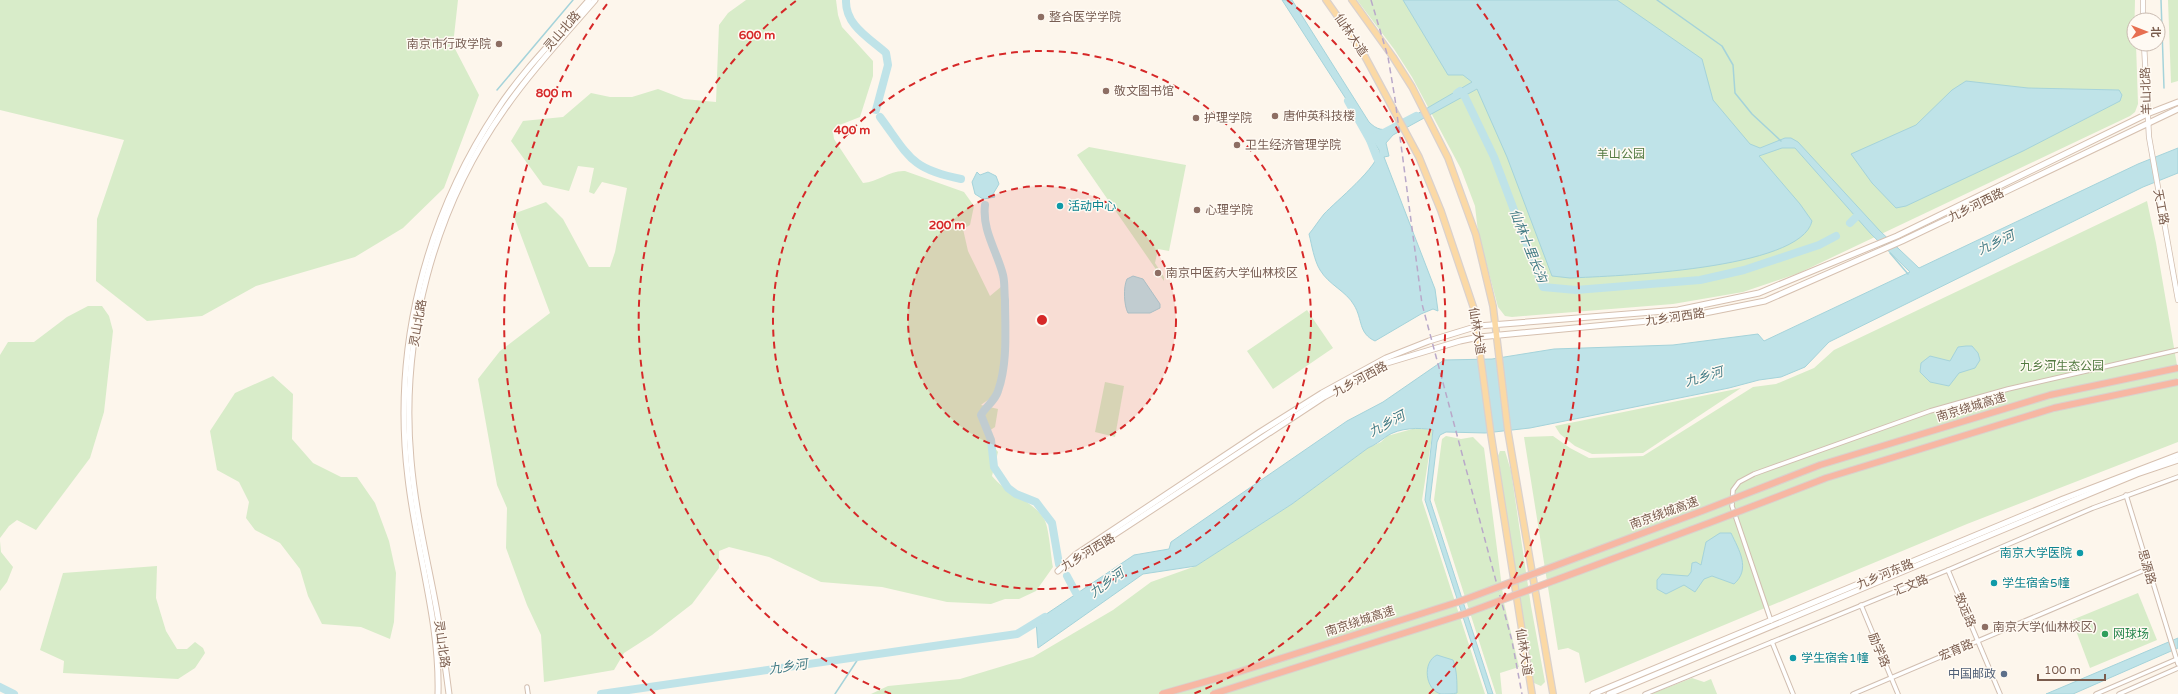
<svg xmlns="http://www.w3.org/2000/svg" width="2178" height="694" font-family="'Varela Round','Noto Sans SC',sans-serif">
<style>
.green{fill:#d8ecc9}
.water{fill:#bfe3e8;stroke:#a5d3da}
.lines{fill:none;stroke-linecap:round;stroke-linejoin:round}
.stream{stroke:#a5d3da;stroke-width:1.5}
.river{stroke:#bfe3e8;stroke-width:8}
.minor-casing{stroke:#d1beb0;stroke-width:5.5}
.tertiary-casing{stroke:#d1beb0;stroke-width:6}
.secondary-casing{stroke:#d6c0b0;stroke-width:7}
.primary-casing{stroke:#dad1cd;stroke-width:8}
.minor{stroke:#fff;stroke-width:3.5}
.tertiary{stroke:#fff;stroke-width:4.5}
.secondary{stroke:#fff;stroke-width:5}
.primary{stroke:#fbd9a5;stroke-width:5.5}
.rail{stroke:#b9a8c9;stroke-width:1.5;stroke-dasharray:6 4;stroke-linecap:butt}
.motorway-bridge-casing{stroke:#dad1cd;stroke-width:8;stroke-linecap:butt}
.motorway-bridge{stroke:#f7b7a3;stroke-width:6}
.ring{fill:none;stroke:#d62828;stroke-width:2;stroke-dasharray:7 5}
.education-dot{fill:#8d6e63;stroke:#fffaf3;stroke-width:1.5}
.culture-dot{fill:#0f9aa8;stroke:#fffaf3;stroke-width:1.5}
.leisure-dot{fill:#2e9e5b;stroke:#fffaf3;stroke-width:1.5}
.service-dot{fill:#5c6f8a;stroke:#fffaf3;stroke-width:1.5}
.labels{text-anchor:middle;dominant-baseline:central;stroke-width:3;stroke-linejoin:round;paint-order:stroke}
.education-label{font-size:12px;fill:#785e54;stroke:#fffaf3;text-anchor:start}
.street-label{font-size:12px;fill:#7a5c4d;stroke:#fffaf3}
.park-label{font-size:12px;fill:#537a41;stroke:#fffaf3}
.culture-label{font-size:12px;fill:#0d838f;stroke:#fffaf3;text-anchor:start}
.leisure-label{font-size:12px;fill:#27864d;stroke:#fffaf3;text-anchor:start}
.service-label{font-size:12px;fill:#4e5e75;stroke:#fffaf3;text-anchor:end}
.water-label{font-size:13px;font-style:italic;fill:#437c86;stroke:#fffaf3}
.centre{fill:#d62828;stroke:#fffaf3;stroke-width:2}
.ring-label{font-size:12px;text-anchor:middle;font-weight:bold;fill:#d62828;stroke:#fffaf3;stroke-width:3;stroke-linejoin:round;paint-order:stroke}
</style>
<rect width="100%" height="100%" fill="#fdf6ec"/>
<!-- green -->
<g class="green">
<path d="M0 0H458L453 45 479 95 444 188 403 228 355 257 256 286 202 316 147 321 96 281 97 219 124 140 0 110Z"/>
<path d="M746 0H836L838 15 842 27 873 61V76L860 117 837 126 833 132 834 139 863 183C878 182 890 170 905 171L964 192 974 206 970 225 963 229 968 251 990 296 1002 286C1002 312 1006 368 996 390 993 398 987 400 981 405L998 409 995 427 989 431 994 447 998 452 992 476C1006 494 1033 500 1044 519 1049 526 1051 557 1053 567L1036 591 1019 599H1005L991 604 947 602 882 587 821 582 769 557 729 547 719 551V568L692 604 652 635 624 653 614 670 544 682 541 635 527 605 506 548 507 508 497 485 478 379 500 351 550 313 513 214 546 202 563 219 589 267H610L615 252 627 188 602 182 594 194 589 192 594 168 578 166 569 191 543 185 511 141 523 121 563 117 591 93 610 97H632L658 89 684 99 716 102 719 25 728 13Z"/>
<path d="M1357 0H2135L2134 44H2136L2138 104 2135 112 2130 116 1799 273 1743 292 1673 304 1512 317 1505 316 1498 307 1478 232 1475 206 1461 169 1412 77 1394 49Z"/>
<path d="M2168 0H2178V81L2171 83Z"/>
<path d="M1089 147 1186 165 1169 251 1158 249 1155 263 1164 277V281L1077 155Z"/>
<path d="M2147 201 2156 243 2178 371V442L1967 524 1585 683 1579 653 1568 648 1558 650 1524 437 1553 436 1570 448 1589 458 1643 456 1753 387 1776 384 1814 368 1834 350Z"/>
<path d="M88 306H102L109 316 113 331 104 412 90 458 36 530 17 520 9 526 0 538V355L8 342H34L67 317Z"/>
<path d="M1307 310 1333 348 1273 389 1247 351Z"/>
<path d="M273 376 293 394 292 439 313 463 341 477H357L375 503 389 541 396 573 394 622 390 639 361 627 322 624 308 596 300 569 280 543 255 530 246 518 249 502 239 482 217 470 210 431 235 393Z"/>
<path d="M1105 382 1124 386 1115 437 1095 432Z"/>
<path d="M1741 388 1643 453 1592 454 1575 446 1560 434 1555 426Z"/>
<path d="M1416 428 1433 430 1422 500 1485 694H871L888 686 960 679 1033 657 1113 610 1151 582 1196 566 1292 504 1368 448 1381 442 1387 436Z"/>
<path d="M1446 436 1461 439 1473 437 1484 448 1504 603 1519 667 1500 673 1502 694H1496L1434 500 1442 439Z"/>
<path d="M1500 451H1505L1511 471 1531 606 1545 682 1541 686 1534 683 1520 609 1498 456Z"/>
<path d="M0 541 1 552 13 567 7 582 0 591Z"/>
<path d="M157 566 156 598 166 631 177 649H187L195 642 203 648 205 653 195 668 178 679 63 673 64 661 40 650 63 573Z"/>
<path d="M2138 593 2157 640 2090 668 2072 620Z"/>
<path d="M1692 678 1704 682 1711 679 1717 694H1651Z"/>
</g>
<!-- water -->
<g class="water">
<path d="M1282 0H1292L1369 122C1377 130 1383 131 1393 128L1472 82 1463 75H1448L1403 0H1617L1702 59 1713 100 1750 144 1760 148 1785 138H1791L1798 142 1880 231 1919 268 2138 164 2178 148V173L2143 187 1829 342 1805 367 1781 377 1759 380 1729 388 1530 428 1485 433 1446 432 1440 435 1437 442 1430 500 1493 694H1488L1425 500 1433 430C1419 427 1399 428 1387 436 1380 441 1375 445 1368 448L1292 504 1196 566 1143 574 1038 648 1036 621 1134 555 1169 549 1171 542 1347 421 1383 402 1444 360 1492 359 1554 349 1673 345 1758 334 1764 341 1910 272 1871 234 1795 148H1782L1759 156 1800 204 1812 221C1801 270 1613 276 1570 278L1552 276 1507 157 1477 89 1393 135 1386 143 1389 156 1384 157 1435 289 1438 311 1433 309 1421 314 1375 341C1358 333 1363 320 1354 305 1346 291 1329 285 1320 270 1314 260 1312 246 1309 234 1314 228 1319 220 1324 214 1335 202 1380 166 1379 150Z"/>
<path d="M1966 81 2028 88 2119 90 2122 95 2120 101 2023 151 1906 206 1896 208 1872 183 1851 154 1916 125 1952 90Z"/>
<path d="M977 172 980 175 988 172 996 176 999 184 993 194 995 197 983 199 975 194 972 182Z"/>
<path d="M1133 276 1143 279 1160 304V308L1150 313H1128C1124 306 1123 287 1127 279Z"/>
<path d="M1966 346H1972L1978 353 1980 360 1975 368 1959 373 1949 386 1930 382 1920 372 1921 363 1930 356 1950 361 1958 347Z"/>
<path d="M1720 533H1731C1739 550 1751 569 1734 584L1712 576 1704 579 1695 592 1684 585 1666 594 1657 589V580L1662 574 1688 576 1691 572 1692 563 1696 562 1701 565 1706 542Z"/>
<path d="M2178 638V648L2073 694H2046Z"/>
<path d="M1437 655 1453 660C1457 670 1457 682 1457 693 1453 694 1445 694 1441 694 1425 690 1422 662 1437 655Z"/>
</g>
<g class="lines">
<!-- stream -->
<g class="stream">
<path d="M1657 0 1722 46 1733 65 1735 93 1752 114 1781 141"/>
<path d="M2161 0 2164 88"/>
<path d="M497 90 573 0"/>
<path d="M1890 253 1908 274"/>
<path d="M835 694 860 656"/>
</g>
<!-- river -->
<g class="river">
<path d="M846 0C845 25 869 38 886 53L888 65 876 110"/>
<path d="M1457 93 1460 91 1465 97 1494 157 1543 287 1576 290 1700 280 1744 270 1819 245 1836 236"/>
<path d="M1348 101 1370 140 1377 158"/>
<path d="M880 117C909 156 910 169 961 179"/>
<path d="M1370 140 1416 116"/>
<path d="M985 205C982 231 997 251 1003 275 1005 283 1004 292 1005 300 1005 329 1008 363 998 391 995 401 986 406 981 415L991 440 994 467 1008 488 1016 494 1036 502 1052 523 1059 564"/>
<path d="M1850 223 1858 215"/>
<path d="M1067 576 1076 593 1084 599"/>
<path d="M0 687 14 694"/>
<path d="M601 694 1017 634 1045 617"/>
</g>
<defs>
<g id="minor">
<path d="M2126 495 2178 664"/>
<path d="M1948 570 2000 694"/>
<path d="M1861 605 1898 694"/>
<path d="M1771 621 1732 506 1733 490 1739 482 1754 474 1930 411 2008 389 2178 350"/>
<path d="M1772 642 1793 694"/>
<path d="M527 687 528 694"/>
<path d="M1645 694 1948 570 2093 508 2178 477"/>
<path d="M1853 694 2147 569"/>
<path d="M2096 694 2177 659"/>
<path d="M2119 694 2178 668"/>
</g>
<g id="tertiary">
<path d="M2143 0V20"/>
<path d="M2144 44 2149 137 2178 300"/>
</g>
<g id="secondary">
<path d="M1065 567 1324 397 1387 363 1460 341 1479 337 1680 318 1765 301 1902 241 2178 109"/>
<path d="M1058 571 1075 555 1260 432 1322 393 1386 358 1429 341 1478 326 1678 310 1759 293 1897 236 2147 114 2178 102"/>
<path d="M438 694C440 621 416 550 408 478 392 348 425 219 497 110 523 70 558 36 589 0"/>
<path d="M449 694C445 663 441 632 435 601 426 554 415 508 411 460 400 339 433 210 504 110 531 71 564 36 595 0"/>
<path d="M1593 694 2063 499 2178 455"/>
<path d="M1609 694 2062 505 2137 474 2178 460"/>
</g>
<g id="primary">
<path d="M1326 0 1362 51 1419 157 1441 211 1474 309 1491 435 1532 694"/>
<path d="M1352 0 1393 57 1412 87 1448 158 1476 235 1493 306 1508 432 1553 694"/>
</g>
</defs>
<!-- minor casing -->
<use href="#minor" class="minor-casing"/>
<!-- tertiary casing -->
<use href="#tertiary" class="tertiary-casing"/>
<!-- secondary casing -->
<use href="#secondary" class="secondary-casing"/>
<!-- primary casing -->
<use href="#primary" class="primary-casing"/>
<!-- minor -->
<use href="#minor" class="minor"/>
<!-- tertiary -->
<use href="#tertiary" class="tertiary"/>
<!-- secondary -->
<use href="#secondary" class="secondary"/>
<!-- primary -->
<use href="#primary" class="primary"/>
<!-- rail -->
<path class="rail" d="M1371 0 1388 57 1395 99 1422 304 1512 641 1522 694"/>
<defs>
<g id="motorway-bridge">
<path d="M1162 694 1229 675 1458 602 1702 511 1820 465 2050 395 2178 368"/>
<path d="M1213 694 1464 614 1709 523 1826 478 2054 408 2178 382"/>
</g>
</defs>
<!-- motorway-bridge casing -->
<use href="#motorway-bridge" class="motorway-bridge-casing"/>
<!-- motorway-bridge -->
<use href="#motorway-bridge" class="motorway-bridge"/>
</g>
<!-- distance rings -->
<circle cx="1042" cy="320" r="134" fill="#d62828" fill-opacity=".12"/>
<g class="ring">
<circle cx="1042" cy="320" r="134"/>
<circle cx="1042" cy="320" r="269"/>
<path d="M891 694A403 403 0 0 1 797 0M1287 0A403 403 0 0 1 1193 694"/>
<path d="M655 694A538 538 0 0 1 607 4M1477 4A538 538 0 0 1 1429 694"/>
</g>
<!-- markers -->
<g class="education-dot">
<circle cx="1041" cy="17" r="4"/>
<circle cx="499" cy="44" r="4"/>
<circle cx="1106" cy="91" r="4"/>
<circle cx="1275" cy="116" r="4"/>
<circle cx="1196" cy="118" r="4"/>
<circle cx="1237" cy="145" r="4"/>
<circle cx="1197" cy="210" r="4"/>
<circle cx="1158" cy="273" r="4"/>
<circle cx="1985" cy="627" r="4"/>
</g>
<g class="culture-dot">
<circle cx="1060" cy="206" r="4"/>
<circle cx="2080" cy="553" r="4"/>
<circle cx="1994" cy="583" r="4"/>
<circle cx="1793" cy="658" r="4"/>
</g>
<circle class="leisure-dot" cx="2105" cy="634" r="4"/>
<circle class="service-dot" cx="2004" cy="674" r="4"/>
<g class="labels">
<!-- education labels -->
<g class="education-label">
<text x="1049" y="17">整合医学学院</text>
<text x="491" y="44" text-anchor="end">南京市行政学院</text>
<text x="1114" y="91">敬文图书馆</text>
<text x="1283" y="116">唐仲英科技楼</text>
<text x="1204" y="118">护理学院</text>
<text x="1245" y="145">卫生经济管理学院</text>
<text x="1205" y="210">心理学院</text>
<text x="1166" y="273">南京中医药大学仙林校区</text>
<text x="1993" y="627">南京大学(仙林校区)</text>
</g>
<!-- street labels -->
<g class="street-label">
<text transform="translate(562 31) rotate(-49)">灵山北路</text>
<text transform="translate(1351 35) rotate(56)">仙林大道</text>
<text transform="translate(2146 91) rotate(-92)">羊山北路</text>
<text transform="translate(1976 205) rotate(-26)">九乡河西路</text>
<text transform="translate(2161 207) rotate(79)">天工路</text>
<text transform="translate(1675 317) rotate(-8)">九乡河西路</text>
<text transform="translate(418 323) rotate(-80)">灵山北路</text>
<text transform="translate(1477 331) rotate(81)">仙林大道</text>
<text transform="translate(1360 379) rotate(-28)">九乡河西路</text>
<text transform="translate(1971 407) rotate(-17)">南京绕城高速</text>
<text transform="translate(1664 513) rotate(-20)">南京绕城高速</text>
<text transform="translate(1088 552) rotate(-31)">九乡河西路</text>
<text transform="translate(2147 567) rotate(74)">思源路</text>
<text transform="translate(1885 574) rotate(-22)">九乡河东路</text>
<text transform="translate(1911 585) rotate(-22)">汇文路</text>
<text transform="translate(1965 610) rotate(67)">致远路</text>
<text transform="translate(1360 621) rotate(-18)">南京绕城高速</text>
<text transform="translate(442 644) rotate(82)">灵山北路</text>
<text transform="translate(1879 650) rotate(67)">励学路</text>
<text transform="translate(1956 650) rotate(-23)">宏育路</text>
<text transform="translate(1524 652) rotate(81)">仙林大道</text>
</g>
<!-- park labels -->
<g class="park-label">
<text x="1621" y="154">羊山公园</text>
<text x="2062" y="366">九乡河生态公园</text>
</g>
<!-- culture labels -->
<g class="culture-label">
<text x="1068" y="206">活动中心</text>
<text x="2072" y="553" text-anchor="end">南京大学医院</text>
<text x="2002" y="583">学生宿舍5幢</text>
<text x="1801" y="658">学生宿舍1幢</text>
</g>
<!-- leisure labels -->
<g class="leisure-label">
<text x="2113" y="634">网球场</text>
</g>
<!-- service labels -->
<g class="service-label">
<text x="1996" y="674">中国邮政</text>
</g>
<!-- water labels -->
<g class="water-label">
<text transform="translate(1996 243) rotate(-25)">九乡河</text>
<text transform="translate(1528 246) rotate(68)">仙林十里长沟</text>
<text transform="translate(1704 377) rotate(-16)">九乡河</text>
<text transform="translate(1387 424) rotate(-28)">九乡河</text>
<text transform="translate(1107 583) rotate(-36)">九乡河</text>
<text transform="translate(788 667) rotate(-8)">九乡河</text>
</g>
</g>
<circle cx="1042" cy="320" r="6" class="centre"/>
<g class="ring-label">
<text x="757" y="39">600 m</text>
<text x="554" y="97">800 m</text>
<text x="852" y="134">400 m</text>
<text x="947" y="229">200 m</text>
</g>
<!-- north arrow -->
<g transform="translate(2146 32) rotate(90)"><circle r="19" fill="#fffaf3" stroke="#cabbb1"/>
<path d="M0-3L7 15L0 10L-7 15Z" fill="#e76f51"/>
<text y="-6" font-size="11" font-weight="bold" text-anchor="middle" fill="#7a5c4d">北</text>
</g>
<!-- scale -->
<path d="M2038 674v6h67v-6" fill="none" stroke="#7a5c4d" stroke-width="2"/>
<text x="2044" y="674" font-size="12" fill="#7a5c4d" stroke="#fffaf3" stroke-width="3" paint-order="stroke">100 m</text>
</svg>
